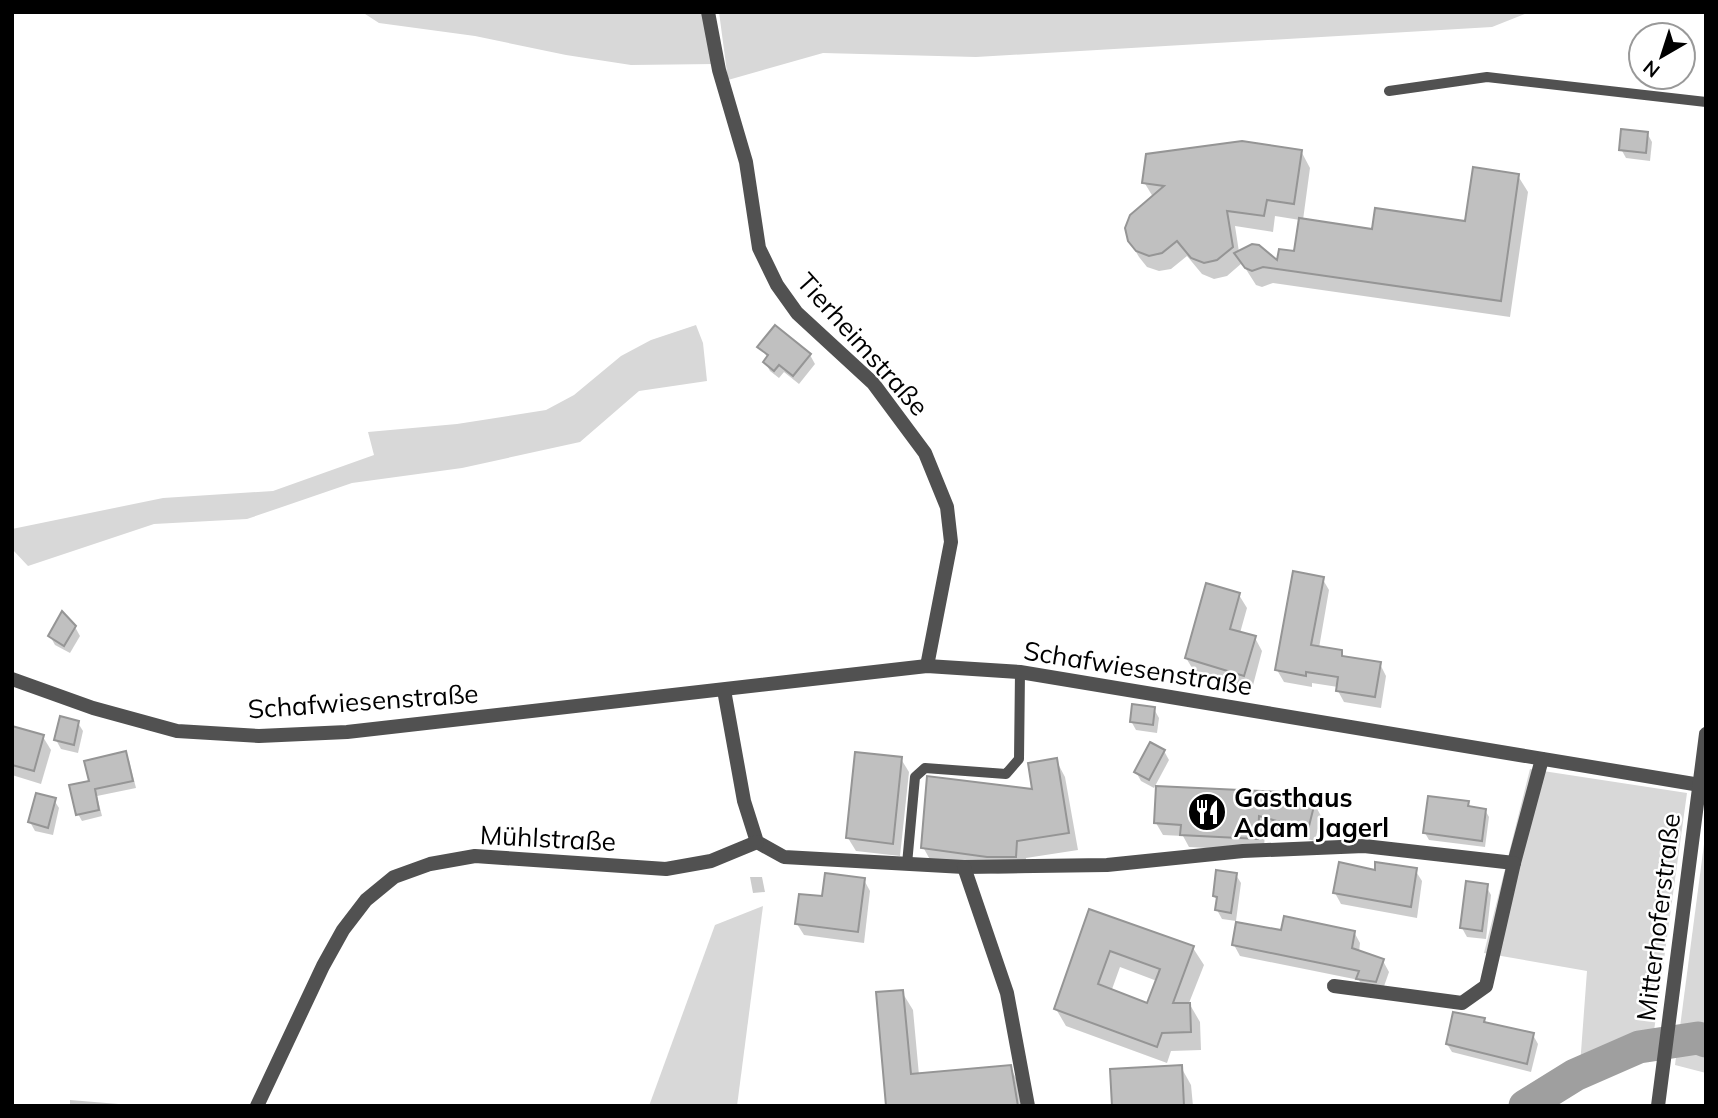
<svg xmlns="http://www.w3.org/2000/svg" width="1718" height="1118" font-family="Mulish,sans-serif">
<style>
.green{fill:#d8d8d8}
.shadow{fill:#0003;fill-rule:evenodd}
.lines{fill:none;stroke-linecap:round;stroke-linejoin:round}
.river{stroke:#9f9f9f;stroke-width:33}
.building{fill:#c0c0c0;stroke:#959595;stroke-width:2;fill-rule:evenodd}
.lane{stroke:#515151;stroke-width:10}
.street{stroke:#515151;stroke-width:14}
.labels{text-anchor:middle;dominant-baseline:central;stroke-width:5;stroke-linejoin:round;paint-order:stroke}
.street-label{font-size:26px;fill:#000;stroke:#fff}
.poi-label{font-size:26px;font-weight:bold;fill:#000;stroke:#fff;text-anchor:start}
</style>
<rect width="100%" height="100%" fill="#fff"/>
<!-- green -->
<g class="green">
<path d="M362 12H704L714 64 631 65 566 55 475 36 379 23Z"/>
<path d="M719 12H1530L1492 27 976 57 823 53 728 80Z"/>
<path d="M696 325 703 343 707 381 639 391 580 442 462 468 352 483 247 519 154 524 28 566 12 549V529L163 498 273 491 374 455 368 432 457 424 546 410 574 395 621 356 651 340Z"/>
<path d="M1530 769 1687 793 1654 1031 1579 1079 1587 971 1484 953Z"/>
<path d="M1706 829V1073L1675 1065Z"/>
<path d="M763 906 737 1106H649L715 925Z"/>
</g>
<!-- shadow -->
<g class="shadow">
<path d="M1647 133 1652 142 1650 161 1626 158 1621 149Z"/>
<path d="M1301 151 1310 168 1303 220 1374 231 1466 223 1518 176 1528 192 1510 317 1273 283 1262 287 1256 285 1242 263 1227 276 1214 279 1202 274 1187 256 1171 269 1159 271 1147 267 1139 257 1129 240 1153 197 1144 182ZM1275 216 1300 220 1296 253 1279 263 1239 252 1235 226 1273 232Z"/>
<path d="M760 347 810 355 815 364 799 384 784 372 779 378 770 371 765 362 768 358Z"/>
<path d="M1322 578 1329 590 1319 648 1341 652 1345 658 1380 664 1386 676 1381 708 1344 702 1338 691V687L1312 683V687L1284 682 1277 670Z"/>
<path d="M1239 595 1247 608 1240 633 1255 638 1262 651 1252 689 1194 671 1186 658Z"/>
<path d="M75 627 80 636 70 653 55 645 50 636Z"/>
<path d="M1154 709 1159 718 1157 733 1136 730 1131 721Z"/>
<path d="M78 723 83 731 78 753 61 749 56 740Z"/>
<path d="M12 728 43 737 51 750 41 784 12 775Z"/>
<path d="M1164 751 1169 760 1154 788 1141 781 1136 772Z"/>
<path d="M125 753 129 760 136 788 97 796 102 816 82 821 78 814 91 782Z"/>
<path d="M901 759 909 772 900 856 856 851 848 838Z"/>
<path d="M1056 760 1065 777 1078 850 1026 858 1025 873 998 874 933 865 923 847 1035 791Z"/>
<path d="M54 800 59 808 53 835 35 831 30 822Z"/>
<path d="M1314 803 1321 816 1315 841 1265 828 1264 851 1189 847 1183 836 1163 835 1156 823Z"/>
<path d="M1468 803 1471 808 1485 810 1489 817 1485 847 1429 840 1425 833Z"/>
<path d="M1415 870 1422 881 1417 918 1341 904 1335 893Z"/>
<path d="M1236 875 1241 883 1236 921 1222 919 1217 910 1218 901 1214 896Z"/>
<path d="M750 877H762L765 892 753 893Z"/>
<path d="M864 880 870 891 864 943 804 935 797 924 824 898Z"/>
<path d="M1486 886 1491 895 1486 939 1467 937 1462 928Z"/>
<path d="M1090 911 1193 948 1204 965 1189 1003 1200 1022 1201 1050 1171 1051 1167 1063 1066 1026 1056 1009ZM1120 967 1157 981 1148 1006 1111 992Z"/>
<path d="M1282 932H1354L1360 943 1359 952 1383 961 1389 972 1382 992 1364 990 1359 980 1240 956 1234 945Z"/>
<path d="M902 992 913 1010 919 1075 1010 1067 1020 1085 1024 1106H888Z"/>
<path d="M1484 1019 1487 1024 1533 1035 1538 1044 1531 1072 1452 1052 1447 1044Z"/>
<path d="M1181 1067 1191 1085 1193 1106H1114Z"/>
<path d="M70 1100 143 1106H70Z"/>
</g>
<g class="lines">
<!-- river -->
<path class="river" d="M1525 1106 1575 1075 1639 1047 1698 1038 1706 1041"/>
</g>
<!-- building -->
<g class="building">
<path d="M1621 129 1648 132 1646 153 1619 150Z"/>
<path d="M1242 141 1302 150 1294 204 1267 200 1264 216 1227 211 1233 247 1217 260 1204 263 1191 258 1177 241 1162 253 1149 256 1136 251 1128 241 1125 228 1130 215 1164 186 1142 183 1146 154Z"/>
<path d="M1473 167 1519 174 1501 301 1263 267 1252 271 1245 268 1234 253 1252 244 1259 245 1277 260 1279 249 1294 251 1299 218 1372 229 1375 208 1465 221Z"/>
<path d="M775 325 811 354 793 376 779 365 774 371 763 362 768 355 757 347Z"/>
<path d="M1293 571 1324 577 1311 645 1342 650V656L1381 662 1375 697 1336 691 1338 677 1306 672V676L1275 670Z"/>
<path d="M1206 583 1240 593 1230 629 1256 636 1244 676 1185 658Z"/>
<path d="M62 611 76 626 64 646 48 636Z"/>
<path d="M1132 704 1155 707 1153 725 1130 722Z"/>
<path d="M60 716 79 721 74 745 54 740Z"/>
<path d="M12 726 44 735 34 771 12 765Z"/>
<path d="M1150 742 1165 750 1149 780 1134 772Z"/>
<path d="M126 751 133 781 95 789 99 810 76 815 69 785 89 781 84 761Z"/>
<path d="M855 752 902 757 893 844 846 838Z"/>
<path d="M1057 758 1069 833 1017 841 1016 857H987L921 848 927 776 1032 789 1028 763Z"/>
<path d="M1156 786 1282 792 1315 802 1308 830 1259 816 1258 839 1180 835 1181 825 1154 823Z"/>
<path d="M36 793 56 798 48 828 28 822Z"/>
<path d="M1428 796 1469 801 1468 806 1486 809 1482 841 1423 833Z"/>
<path d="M1339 862 1375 870V862L1417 868 1411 907 1333 893Z"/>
<path d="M1216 870 1237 873 1231 913 1215 910 1217 897 1213 896Z"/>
<path d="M825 873 865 878 858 932 795 924 799 894 822 896Z"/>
<path d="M1466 881 1488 884 1482 931 1460 928Z"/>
<path d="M1089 909 1194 946 1173 1003H1190L1191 1032 1162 1033 1157 1047 1054 1009ZM1110 951 1160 969 1147 1003 1098 984Z"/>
<path d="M1284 916 1355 931 1352 948 1384 959 1376 982 1356 979 1359 971 1232 945 1236 922 1281 930Z"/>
<path d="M903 990 911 1074 1011 1065 1018 1106H886L876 992Z"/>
<path d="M1453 1012 1485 1018 1484 1022 1534 1033 1527 1064 1446 1044Z"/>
<path d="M1182 1065 1184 1106H1112L1110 1069Z"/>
</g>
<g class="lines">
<!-- lane -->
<g class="lane">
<path d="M1389 91 1487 77 1706 102"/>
<path d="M907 864 915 777 925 768 1006 774 1019 759 1020 672"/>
</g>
<!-- street -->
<g class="street">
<path d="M708 12 719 70 746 162 759 248 777 285 797 313 873 383 925 453 947 507 951 542 927 666"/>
<path d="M12 679 93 708 177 731 259 736 347 732 927 666 1020 672 1706 786"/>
<path d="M724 690 744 801 757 842 784 857 964 867 1107 865 1243 851 1364 846 1514 863 1542 759"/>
<path d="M964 867 1007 993 1028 1106"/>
<path d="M1334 986 1462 1003 1486 986 1514 863"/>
<path d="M257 1106 323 966 343 930 366 900 394 877 430 864 475 856 666 869 711 861 757 842"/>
<path d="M1658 1106 1706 734"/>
</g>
</g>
<!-- icons -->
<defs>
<symbol id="restaurant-disc" viewBox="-11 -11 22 22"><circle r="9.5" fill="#000" stroke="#fff"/><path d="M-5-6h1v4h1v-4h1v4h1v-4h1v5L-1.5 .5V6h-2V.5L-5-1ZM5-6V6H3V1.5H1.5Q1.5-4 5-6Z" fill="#fff"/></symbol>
</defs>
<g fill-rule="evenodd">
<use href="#restaurant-disc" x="1185" y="790" width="44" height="44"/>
</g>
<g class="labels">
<!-- street labels -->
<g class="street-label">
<text transform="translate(863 344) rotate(48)">Tierheimstraße</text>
<text transform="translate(1138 668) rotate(9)">Schafwiesenstraße</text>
<text transform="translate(363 701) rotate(-4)">Schafwiesenstraße</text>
<text transform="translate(548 838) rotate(3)">Mühlstraße</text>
<text transform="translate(1658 917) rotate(-83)">Mitterhoferstraße</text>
</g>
<!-- poi labels -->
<g class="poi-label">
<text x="1234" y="797">Gasthaus<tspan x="1234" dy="30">Adam Jagerl</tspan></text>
</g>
</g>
<!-- border -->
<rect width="1718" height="1118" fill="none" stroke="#000000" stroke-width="28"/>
<!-- north arrow -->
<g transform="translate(1662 56) rotate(219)"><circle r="33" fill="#ffffff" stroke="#999999" stroke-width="2"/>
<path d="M0-5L12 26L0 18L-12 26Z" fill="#000000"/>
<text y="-10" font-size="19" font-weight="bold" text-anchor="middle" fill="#000000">N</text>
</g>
</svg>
